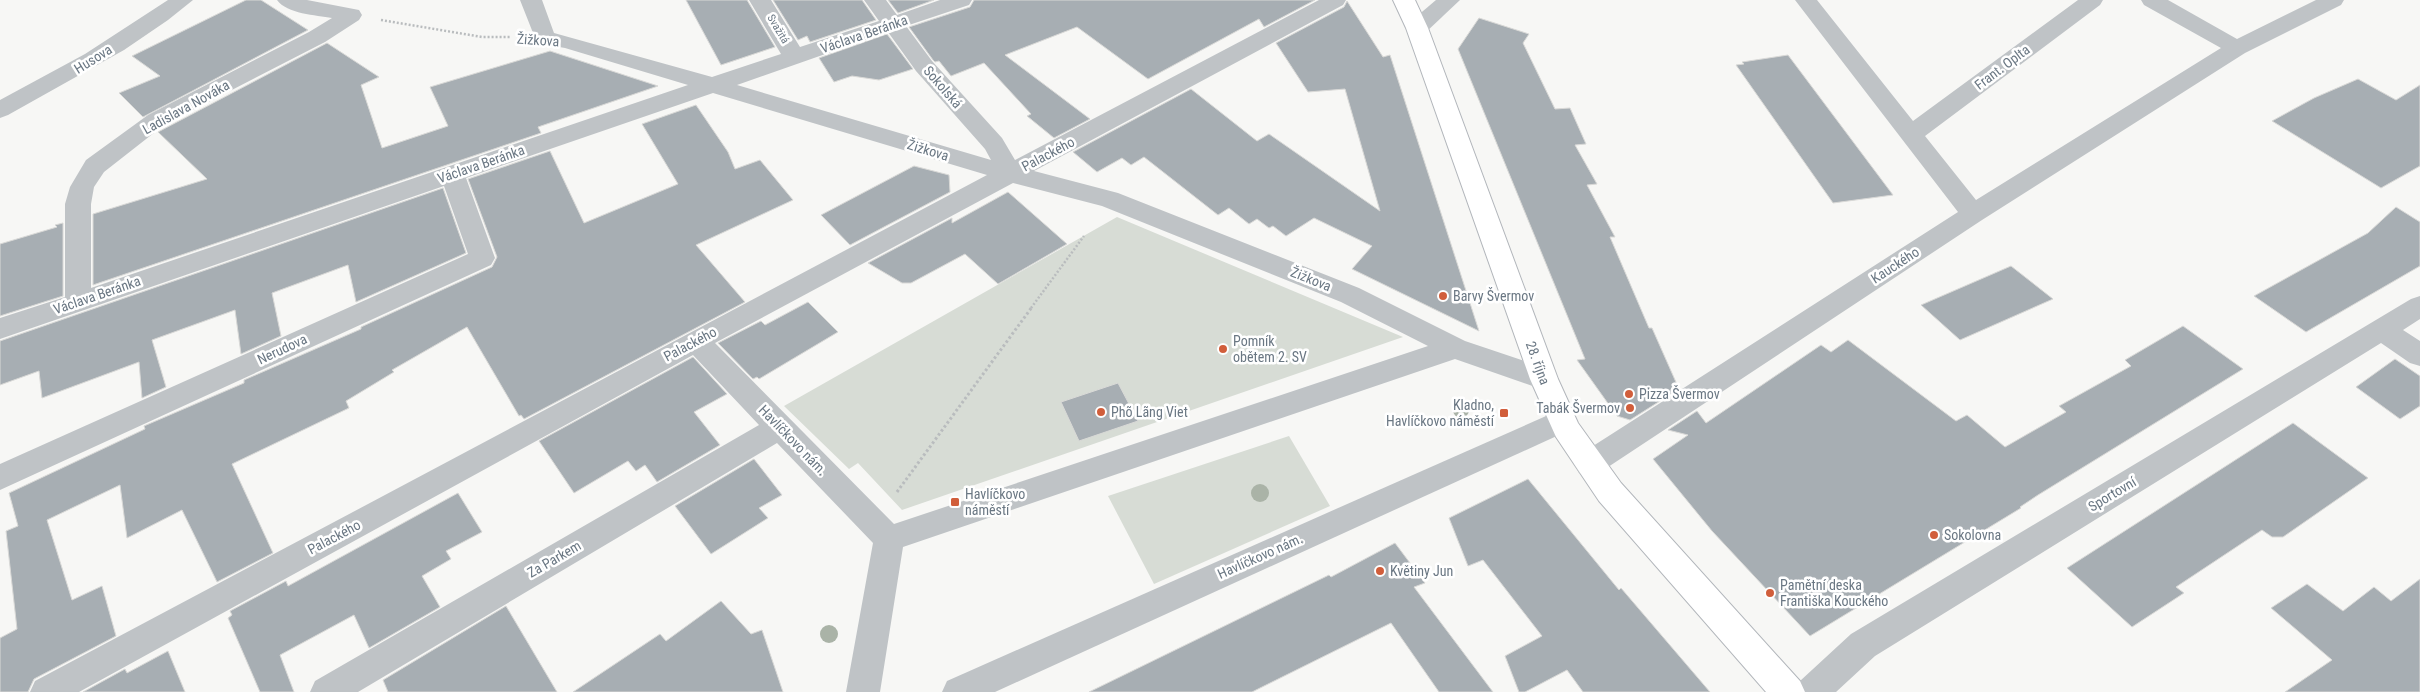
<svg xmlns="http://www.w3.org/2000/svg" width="2420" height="692" font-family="'Roboto Condensed',sans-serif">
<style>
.green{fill:#d7dcd5}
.building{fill:#a7aeb3;stroke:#d9d9d7}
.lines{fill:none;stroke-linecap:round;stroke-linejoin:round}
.secondary-casing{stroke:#b2b6bb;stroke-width:2}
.path-far1{stroke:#b9bcbe;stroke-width:2.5;stroke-dasharray:2 2;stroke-linecap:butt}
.path{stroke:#b9bcbe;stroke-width:3;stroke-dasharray:2.5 2.5;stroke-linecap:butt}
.minor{fill:#bfc3c6;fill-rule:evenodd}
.tertiary{fill:#bfc3c6;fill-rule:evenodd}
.secondary{fill:#fff;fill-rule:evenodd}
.tree{fill:#aab3a7}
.poi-dot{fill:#d15e3b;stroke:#fff;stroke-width:2}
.labels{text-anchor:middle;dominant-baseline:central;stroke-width:5;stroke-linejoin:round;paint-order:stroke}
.far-street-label{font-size:11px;fill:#6a7783;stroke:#fff}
.street-label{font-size:14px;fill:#6a7783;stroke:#fff}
.poi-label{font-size:14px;fill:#6a7783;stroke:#fff;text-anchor:start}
</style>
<rect width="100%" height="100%" fill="#f7f7f5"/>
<!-- green -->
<g class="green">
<path d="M1117 217 1403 337 902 510 858 463 849 469 784 406Z"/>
<path d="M1289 436 1330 506 1154 584 1108 496Z"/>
</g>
<!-- building -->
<g class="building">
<path d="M246 0H261L308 30 143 117 119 93 160 76 132 56Z"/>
<path d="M686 0H747L775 47 721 65Z"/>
<path d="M773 0H862L876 20 810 42 807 36 798 40Z"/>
<path d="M888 0H934L898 13Z"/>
<path d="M974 0H1315L1264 27 1259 19 1148 79 1077 27 1005 55 1090 119 1054 138 1027 116 1031 114 984 63 951 76 939 61 935 62 933 60 909 27 970 7Z"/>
<path d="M1347 1 1383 57 1390 55 1479 331 1352 269 1372 246 1314 218 1286 236 1273 226 1269 228 1257 219 1249 224 1229 208 1218 215 1144 157 1131 165 1122 158 1097 172 1073 152 1191 89 1257 141 1269 134 1380 211 1345 89 1308 92 1276 43 1344 7Z"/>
<path d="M1479 18 1529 34 1523 43 1555 109 1570 108 1586 144 1575 145 1597 184 1587 185 1615 237H1610L1649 328H1652L1679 389 1630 420 1617 416 1577 360 1585 359 1458 49Z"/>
<path d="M887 34 913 69 879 80 852 76 834 82 819 58Z"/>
<path d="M327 43 379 77 361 85 382 148 448 126 430 87 550 51 658 86 538 127 541 133 93 285V214L207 179 158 132Z"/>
<path d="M1788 55 1893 195 1833 203 1736 65 1744 64 1742 62Z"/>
<path d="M2358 79 2396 100 2420 85V166L2381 188 2272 121 2314 98Z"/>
<path d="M696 105 728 152 735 169 760 160 793 200 696 245 745 302 524 419 521 415 519 416 467 327 392 370 394 372 346 401 349 408 232 464 273 553 217 582 182 510 127 538 120 485 47 520 72 600 102 586 116 636 34 679 28 692H0V638L17 629 6 531 18 526 9 493 145 429 144 426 244 383V380L361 329V327L492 267 497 257 468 179 550 151 584 223 678 184 642 124Z"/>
<path d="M914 166 949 175 950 192 850 245 821 215Z"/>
<path d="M443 188 466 253 356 302 348 265 272 293 281 336 241 354 235 310 152 340 166 387 142 398 139 362 42 398 39 371 0 385V341Z"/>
<path d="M1008 192 1067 244 998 284 965 254 911 283H902L868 263 952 218V223Z"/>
<path d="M2396 207 2420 222V266L2306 332 2254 296 2368 233Z"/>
<path d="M63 223V296L0 316V244L57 227 55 225Z"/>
<path d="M2011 266 2053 299 1960 340 1921 305Z"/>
<path d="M808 302 838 332 759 379 757 377 753 379 718 343 761 321 765 325Z"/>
<path d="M2183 326 2243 369 2038 495 2020 507 2021 508 1810 636 1712 531 1653 459 1688 435 1668 430 1697 411 1706 423 1821 345 1831 352 1848 340 1956 421 1967 415 2005 447 2066 412 2059 406 2131 366 2125 360Z"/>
<path d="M693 357 727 394 694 412 720 445 657 482 645 465 636 471 628 461 574 493 539 441Z"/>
<path d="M2395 359 2420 376V406L2400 419 2356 387Z"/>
<path d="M1118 383 1138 421 1079 441 1061 402Z"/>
<path d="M2293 423 2368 478 2283 537H2272L2262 530 2176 587 2184 593 2132 627 2067 568Z"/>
<path d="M754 459 782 495 759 508 768 518 711 554 675 506Z"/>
<path d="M1528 479 1619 590 1621 588 1710 692H1583L1567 670 1525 692H1519L1505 656 1542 636 1483 560 1468 566 1449 518Z"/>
<path d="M458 493 482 532 446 551 451 559 422 576 440 607 369 648 354 615 280 655 294 692H260L228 618 232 615 230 611 286 581 288 586Z"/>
<path d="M1395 543 1425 583 1414 587 1493 692H1439L1391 623 1252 692H1089L1329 575 1331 577Z"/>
<path d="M2420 579V692H2285L2332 660 2271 608 2307 584 2343 611 2374 587 2391 601Z"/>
<path d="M721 601 751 634 762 630 783 692H573L660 634 666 641Z"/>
<path d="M506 606 557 692H388L383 680Z"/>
<path d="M168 651 185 692H83L125 669 127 673Z"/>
</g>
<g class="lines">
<defs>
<path id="secondary" d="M1393 0H1415L1428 28 1558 379 1578 423 1621 483 1800 681 1805 692H1766L1599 501 1556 437 1530 379 1406 28Z"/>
</defs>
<!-- secondary casing -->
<use href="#secondary" class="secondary-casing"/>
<!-- path-far1 -->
<g class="path-far1">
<path d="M381 20 482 37H511"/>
<path d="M1031 308 1084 236"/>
</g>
<!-- path -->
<path class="path" d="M897 492 1032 307"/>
<!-- minor -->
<g class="minor">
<path d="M168 0H193L168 20 124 50 8 115 0 118V100L85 54Z"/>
<path d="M277 0H307L359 10 362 15 359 20 325 42 164 125 104 172 94 187 91 204V288L688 85 565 48 537 43 520 0H542L554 33 712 77 781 54 749 0H771L800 47 879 21 864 0H886L897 15 940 0H972L969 5 906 26 932 61 1002 138 1015 160 1319 0H1346L1343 5 1034 171 1118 193 1359 288 1465 341 1554 371 1558 379 1554 387 1544 390 1455 359 903 547 880 692H846L873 543 777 443 358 692H310L315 681 759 425 693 355 79 692H30L35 681 987 175 713 93 466 178 495 258 491 265 0 490V464L468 254 444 186 0 339V318L65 297V204L70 187 86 160 148 115 309 32 332 18C316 15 287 14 277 0ZM888 32 916 71 985 149 991 160 737 85ZM1013 183 1102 206 1341 302 1428 346 894 524 715 343Z"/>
<path d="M1795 0H1817L1913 121 2078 0H2103L2100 5 1925 136 1976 200 2221 48 2144 5 2141 0H2168L2237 39 2316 0H2344L2341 5 2245 53 1982 220 1599 473 1589 476 1579 473 1574 464 1579 455 1958 212Z"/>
<path d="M2420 296V319L2403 330 2420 341V366L2410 363 2381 343 1875 656 1836 692H1795L1800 681 1851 634 2411 299Z"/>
<path d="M1562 409 1572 413 1576 421 1572 429 995 692H942L947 681Z"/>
</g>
<!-- tertiary -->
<path class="tertiary" d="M1436 0H1460L1425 33 1417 35 1409 33 1406 28 1409 23Z"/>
<!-- secondary -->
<use href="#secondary" class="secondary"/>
</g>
<!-- trees -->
<g class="tree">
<circle cx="1461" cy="410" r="8"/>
<circle cx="1260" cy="493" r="9"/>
<circle cx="829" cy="634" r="9"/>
</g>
<!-- markers -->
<g class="poi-dot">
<circle cx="1443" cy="296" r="5"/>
<circle cx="1223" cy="349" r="5"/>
<circle cx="1629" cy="394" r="5"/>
<circle cx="1630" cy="408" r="5"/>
<circle cx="1101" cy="412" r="5"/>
<rect x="1499" y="408" width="10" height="10" rx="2.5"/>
<rect x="950" y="497" width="10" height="10" rx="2.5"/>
<circle cx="1934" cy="535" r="5"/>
<circle cx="1380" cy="571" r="5"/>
<circle cx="1770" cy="593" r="5"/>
</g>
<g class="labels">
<!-- far-street labels -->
<g class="far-street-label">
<text transform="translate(778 29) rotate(59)">Svažitá</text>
</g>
<!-- street labels -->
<g class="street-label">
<text transform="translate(864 34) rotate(-19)">Václava Beránka</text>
<text transform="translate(538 40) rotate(4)">Žižkova</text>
<text transform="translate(93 59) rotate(-32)">Husova</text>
<text transform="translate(2002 67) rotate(-37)">Frant. Oplta</text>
<text transform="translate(943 87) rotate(49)">Sokolská</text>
<text transform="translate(186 107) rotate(-29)">Ladislava Nováka</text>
<text transform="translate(928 150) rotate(17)">Žižkova</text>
<text transform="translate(1048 154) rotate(-28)">Palackého</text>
<text transform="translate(481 164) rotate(-19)">Václava Beránka</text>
<text transform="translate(1895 265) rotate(-33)">Kauckého</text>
<text transform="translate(1311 279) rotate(22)">Žižkova</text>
<text transform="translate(97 295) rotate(-19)">Václava Beránka</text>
<text transform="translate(690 344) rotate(-28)">Palackého</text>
<text transform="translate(282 349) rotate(-25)">Nerudova</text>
<text transform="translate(1538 363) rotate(70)">28. října</text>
<text transform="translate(793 440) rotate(46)">Havlíčkovo nám.</text>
<text transform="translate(2112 494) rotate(-31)">Sportovní</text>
<text transform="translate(334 537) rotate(-28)">Palackého</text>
<text transform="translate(1260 556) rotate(-24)">Havlíčkovo nám.</text>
<text transform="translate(554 559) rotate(-30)">Za Parkem</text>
</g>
<!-- poi labels -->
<g class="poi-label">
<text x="1453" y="296">Barvy Švermov</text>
<text x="1233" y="341">Pomník<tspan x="1233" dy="16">obětem 2. SV</tspan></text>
<text x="1639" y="394">Pizza Švermov</text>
<text x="1494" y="405" text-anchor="end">Kladno,<tspan x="1494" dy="16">Havlíčkovo náměstí</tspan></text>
<text x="1620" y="408" text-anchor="end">Tabák Švermov</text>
<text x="1111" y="412">Phõ Lãng Viet</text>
<text x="965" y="494">Havlíčkovo<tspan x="965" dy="16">náměstí</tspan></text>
<text x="1944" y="535">Sokolovna</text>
<text x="1390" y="571">Květiny Jun</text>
<text x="1780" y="585">Pamětní deska<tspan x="1780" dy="16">Františka Kouckého</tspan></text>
</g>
</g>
</svg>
